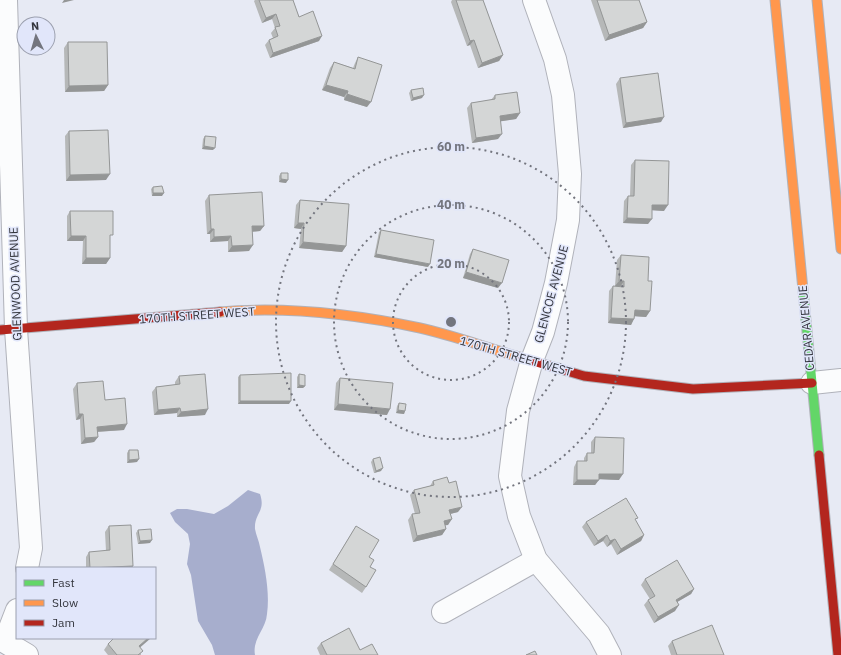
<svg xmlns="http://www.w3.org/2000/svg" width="841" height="655" font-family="'IBM Plex Sans',sans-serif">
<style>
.water{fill:#a7aecd}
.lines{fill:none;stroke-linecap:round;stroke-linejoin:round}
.street-casing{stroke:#b0b2ba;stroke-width:24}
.fast-casing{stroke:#b0b2ba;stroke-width:11}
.slow-casing{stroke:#b0b2ba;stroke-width:11}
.jam-casing{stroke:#b0b2ba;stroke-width:11}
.street{stroke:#fbfcfd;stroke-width:22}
.fast{stroke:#63d668;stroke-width:9}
.slow{stroke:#ff974d;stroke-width:9}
.jam{stroke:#b3261e;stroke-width:9}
.wall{fill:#b6b8b8}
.shaded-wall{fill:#949696}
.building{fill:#d4d6d6;stroke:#949696}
.ring{fill:none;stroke:#73757e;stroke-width:2;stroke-dasharray:2 4}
.labels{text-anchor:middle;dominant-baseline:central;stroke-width:3;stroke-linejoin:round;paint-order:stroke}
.street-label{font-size:12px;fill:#34363e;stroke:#e1e6fa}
.centre{fill:#73757e;stroke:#e1e6fa;stroke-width:2}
.ring-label{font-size:12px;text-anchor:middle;font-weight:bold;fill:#73757e;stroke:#e1e6fa;stroke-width:3;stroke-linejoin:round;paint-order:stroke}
</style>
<rect width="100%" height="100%" fill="#e7eaf4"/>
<!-- water -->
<path class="water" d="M248 490 260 494C266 512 254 513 255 529 256 535 259 541 260 547 265 568 270 592 267 614 266 629 252 639 255 655H215L212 645 198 621 191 575 187 564 190 544 188 534 175 522 170 513 177 509H187L214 514 228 506Z"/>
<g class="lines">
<defs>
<g id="street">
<path d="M6 0 16 329 31 548 27 568"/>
<path d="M534 0 555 59 563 95 570 174 568 220 556 283 543 332 532 360 518 411 510 476 519 516 536 560 599 634 610 655"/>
<path d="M812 383 841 380"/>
<path d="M443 612 536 560"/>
<path d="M0 639 27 655"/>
<path d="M5 641 17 610"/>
</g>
<path id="fast" d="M803 290 819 455"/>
<g id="slow">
<path d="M775 0 803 290"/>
<path d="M817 0 841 249"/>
<path d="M220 312C287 306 354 314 420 328 452 335 484 347 516 356"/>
</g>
<g id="jam">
<path d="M0 330 220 312"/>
<path d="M516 356 584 376 693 389 812 383"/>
<path d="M819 455 838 655"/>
</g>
</defs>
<!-- street casing -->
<use href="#street" class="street-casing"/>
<!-- fast casing -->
<use href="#fast" class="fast-casing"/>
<!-- slow casing -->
<use href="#slow" class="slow-casing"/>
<!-- jam casing -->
<use href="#jam" class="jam-casing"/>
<!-- street -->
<use href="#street" class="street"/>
<!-- fast -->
<use href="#fast" class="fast"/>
<!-- slow -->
<use href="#slow" class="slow"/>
<!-- jam -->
<use href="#jam" class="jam"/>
</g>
<!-- wall -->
<g class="wall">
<path d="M255 0H293L299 17 319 41 270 58 265 45 269 40 273 38 271 33 275 28 272 19 262 23 254 1Z"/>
<path d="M452 0H483L503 55 499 61 478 68 470 45 467 46 451 2Z"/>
<path d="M591 0H639L647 22 643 28 605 41Z"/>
<path d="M68 42 108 85 104 91 65 92 64 48Z"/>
<path d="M358 57 367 107 344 100V97L322 90 330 68 334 62 353 68 355 63Z"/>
<path d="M620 78 661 122 623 128 616 84Z"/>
<path d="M411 90 422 98 411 101 409 93Z"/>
<path d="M495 95 520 113 516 119 500 121 498 139 472 143 467 108 471 103 491 100Z"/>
<path d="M69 131 106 180 66 181 65 136Z"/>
<path d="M205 136 213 150 202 149 203 139Z"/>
<path d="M635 160 664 211 652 210 648 224 623 223 624 201 628 196H630L631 165Z"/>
<path d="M281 173 286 183 279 182V176Z"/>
<path d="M153 187 162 196H152L151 189Z"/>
<path d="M209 195 264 226 260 231 252 232 249 251 228 252V241L210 242V234H207L205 201Z"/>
<path d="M300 200 346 246 342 252 299 248 301 229 294 228 296 205Z"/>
<path d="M70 211 110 239V258L106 264H82L83 241H67V216Z"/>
<path d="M381 230 428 267 374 257 379 232Z"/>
<path d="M473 249 498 288 463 278 470 254Z"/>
<path d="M621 255 648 281 650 311 646 317 635 316 631 325 608 323 609 291 613 286H615L617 260Z"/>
<path d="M299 374 305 386 303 388H297V377Z"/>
<path d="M240 375 289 404H238V377Z"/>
<path d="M179 376 205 415 177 417V413L154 415 152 392 156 387 175 385V382Z"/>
<path d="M340 378 387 415 334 410 336 383Z"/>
<path d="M77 383 105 400 124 430 97 432 98 437 94 442 81 444 80 419 76 420 73 389Z"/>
<path d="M399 403 405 411 404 414 396 413 397 406Z"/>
<path d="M595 437 619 480 599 479 595 485H573L574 467 577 461H584V458L587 453H591V442Z"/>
<path d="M129 450 137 462 127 463V453Z"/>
<path d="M373 459 381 471 374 473 371 462Z"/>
<path d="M433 481 449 483 458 512 450 514 448 525H445L446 529 442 535 413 542 408 520 412 514H415L410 495 414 490 430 486Z"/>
<path d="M635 521 644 535 641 541 617 555 611 544 607 547 603 541 594 546 582 527 586 522Z"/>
<path d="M109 526 132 568H86V557L89 552 106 551 105 532Z"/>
<path d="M356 526 369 557 370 567 366 587 362 593 329 570Z"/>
<path d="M138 530 150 543 138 544 136 533Z"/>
<path d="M645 579 694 589 691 594 677 602 675 611 654 623 644 605 648 600 650 599 641 585Z"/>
<path d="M672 641 724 655H671L668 646Z"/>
<path d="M321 643 378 655H320L317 648Z"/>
<path d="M108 644 140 647 141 655H108L104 650Z"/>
</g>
<!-- shaded-wall -->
<g class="shaded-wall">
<path d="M64 0H74L62 3Z"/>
<path d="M276 14 272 19 262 23 266 18Z"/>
<path d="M647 22 643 28 605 41 609 35Z"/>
<path d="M322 36 319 41 270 58 273 53Z"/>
<path d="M474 40 470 45 467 46 470 41Z"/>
<path d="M503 55 499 61 478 68 482 63Z"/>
<path d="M108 85 104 91 65 92 69 86Z"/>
<path d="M326 85 348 91 344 97 322 90Z"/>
<path d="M347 94 371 102 367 107 344 100Z"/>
<path d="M424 95 422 98 411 101 413 98Z"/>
<path d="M520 113 516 119 496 122 500 116Z"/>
<path d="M664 117 661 122 623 128 626 123Z"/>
<path d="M502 134 498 139 472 143 476 138Z"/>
<path d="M204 146 215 148 213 150 202 149Z"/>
<path d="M110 174 106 180 66 181 70 175Z"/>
<path d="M281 179 288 180 286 183 279 182Z"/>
<path d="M153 193H164L162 196H152Z"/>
<path d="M652 205H668L664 211 648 210Z"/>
<path d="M627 218 652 219 648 224 623 223Z"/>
<path d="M298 223H304L301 229 294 228Z"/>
<path d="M252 226H264L260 231 248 232Z"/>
<path d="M211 229H214L210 234H207Z"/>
<path d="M71 236H86L83 241H67Z"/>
<path d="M231 236 228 241 210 242 214 237Z"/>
<path d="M303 242 346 246 342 252 299 248Z"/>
<path d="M253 245 249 251 228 252 232 246Z"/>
<path d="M376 254 430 264 428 267 374 257Z"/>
<path d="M86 258H110L106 264H82Z"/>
<path d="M466 272 502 283 498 288 463 278Z"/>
<path d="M619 281H624L620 287 615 286Z"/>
<path d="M635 310 650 311 646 317 631 316Z"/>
<path d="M611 318 634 319 631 325 608 323Z"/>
<path d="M299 385 305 386 303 388H297Z"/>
<path d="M240 401H291L289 404H238Z"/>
<path d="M338 404 390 409 387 415 334 410Z"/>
<path d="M180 408 177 413 154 415 158 410Z"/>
<path d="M208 409 205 415 177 417 181 412Z"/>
<path d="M398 410 405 411 404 414 396 413Z"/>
<path d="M79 414H83L80 419 76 420Z"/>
<path d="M127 424 124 430 93 432 97 427Z"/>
<path d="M98 437 94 442 81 444 85 438Z"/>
<path d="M139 459 137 462 127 463 129 460Z"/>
<path d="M383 468 381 471 374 473 376 471Z"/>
<path d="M599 474H623L619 480 595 479Z"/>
<path d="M577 480H599L595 485H573Z"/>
<path d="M462 507 458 512 446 515 449 510Z"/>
<path d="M452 519 448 525 440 526 444 521Z"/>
<path d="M446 529 442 535 413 542 417 536Z"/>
<path d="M607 535 603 541 594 546 598 541Z"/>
<path d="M644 535 641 541 617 555 621 549Z"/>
<path d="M615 539 611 544 607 547 610 541Z"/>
<path d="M152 540 150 543 138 544 140 541Z"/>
<path d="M133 566 132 568H97Z"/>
<path d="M694 589 691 594 672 605 676 600Z"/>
<path d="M679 605 675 611 654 623 658 617Z"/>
<path d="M148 638H151L136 651 139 646Z"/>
</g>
<!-- building -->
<g class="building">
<path d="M259 0H293L299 17 313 11 322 36 273 53 269 40 278 36 275 27 280 26 276 14 266 18Z"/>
<path d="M456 0H483L503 55 482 63 474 40 470 41Z"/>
<path d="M597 0H639L647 22 609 35Z"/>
<path d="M68 42H107L108 85 69 86Z"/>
<path d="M358 57 382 65 371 102 347 94 348 91 326 85 334 62 355 69Z"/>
<path d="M658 73 664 117 626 123 620 78Z"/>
<path d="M423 88 424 95 413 98 411 90Z"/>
<path d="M517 92 520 113 500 116 502 134 476 138 471 103 495 99V95Z"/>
<path d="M108 130 110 174 70 175 69 131Z"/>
<path d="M205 136 216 137 215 148 204 146Z"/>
<path d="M635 160 669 161 668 205H652V219L627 218 628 196H634Z"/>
<path d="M281 173H288V180L281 179Z"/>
<path d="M162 186 164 193H153V187Z"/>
<path d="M262 192 264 226H252L253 245 232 246 231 236 214 237V229H211L209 195Z"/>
<path d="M300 200 349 204 346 246 303 242 304 223H298Z"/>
<path d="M70 211H113V235H110V258H86V236H71Z"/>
<path d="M381 230 434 240 430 264 376 254Z"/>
<path d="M473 249 509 260 502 283 466 272Z"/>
<path d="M621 255 649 257 648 281H652L650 311 635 310 634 319 611 318 613 286 624 287V281H619Z"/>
<path d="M291 373V401H240V375Z"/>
<path d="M205 374 208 409 181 412 180 408 158 410 156 387 180 384 179 376Z"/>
<path d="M299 374 305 375V386L299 385Z"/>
<path d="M340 378 393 383 390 409 338 404Z"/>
<path d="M103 381 105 400 125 398 127 424 97 427 98 437 85 438 83 414H79L77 383Z"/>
<path d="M399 403 406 404 405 411 398 410Z"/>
<path d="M595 437 624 438 623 474H599V480H577V461H587V453H594Z"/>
<path d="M129 450H138L139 459 129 460Z"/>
<path d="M380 457 383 468 376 471 373 459Z"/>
<path d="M447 477 449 483 456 481 462 507 449 510 452 519 444 521 446 529 417 536 412 514 420 513 414 490 434 485 433 481Z"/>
<path d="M626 498 638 518 635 519 644 535 621 549 615 539 610 541 607 535 598 541 586 522Z"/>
<path d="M131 525 133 566 90 568 89 552 110 550 109 526Z"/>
<path d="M356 526 379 540 369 557 374 560 370 567 376 570 366 587 333 564Z"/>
<path d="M151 529 152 540 140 541 138 530Z"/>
<path d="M677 560 694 589 676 600 679 605 658 617 648 600 655 596 645 579Z"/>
<path d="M712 625 724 655H677L672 641Z"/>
<path d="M349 628 360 650 372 644 378 655H327L321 643Z"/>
<path d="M114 638H148L139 646 143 651 138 655H117L108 644Z"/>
<path d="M535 651 537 655H526Z"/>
</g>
<!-- distance rings -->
<g class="ring">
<circle cx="451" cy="322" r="58"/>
<circle cx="451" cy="322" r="117"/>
<circle cx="451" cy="322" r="175"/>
</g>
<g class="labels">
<!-- street labels -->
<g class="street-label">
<text transform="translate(15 284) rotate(-92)">GLENWOOD AVENUE</text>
<text transform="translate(551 294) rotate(-75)">GLENCOE AVENUE</text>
<text transform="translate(197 315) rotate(-4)">170TH STREET WEST</text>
<text transform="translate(806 328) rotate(-95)">CEDAR AVENUE</text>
<text transform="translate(516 356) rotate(16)">170TH STREET WEST</text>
</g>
</g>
<circle cx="451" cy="322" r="6" class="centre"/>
<g class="ring-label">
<text x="451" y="151">60 m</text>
<text x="451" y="209">40 m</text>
<text x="451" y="268">20 m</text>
</g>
<!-- legend -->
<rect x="16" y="567" width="140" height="72" fill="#e1e6fa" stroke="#9ca0af"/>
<rect x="24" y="580" width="20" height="6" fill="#63d668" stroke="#9ca0af"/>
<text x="52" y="587" font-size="12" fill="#34363e">Fast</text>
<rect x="24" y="600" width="20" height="6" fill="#ff974d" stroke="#9ca0af"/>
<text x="52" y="607" font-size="12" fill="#34363e">Slow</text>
<rect x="24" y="620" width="20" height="6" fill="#b3261e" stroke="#9ca0af"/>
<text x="52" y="627" font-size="12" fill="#34363e">Jam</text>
<!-- north arrow -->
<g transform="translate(36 36) rotate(355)"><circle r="19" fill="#e1e6fa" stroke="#9ca0af"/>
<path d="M0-3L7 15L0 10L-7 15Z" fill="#73757e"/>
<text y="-6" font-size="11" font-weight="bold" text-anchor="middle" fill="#34363e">N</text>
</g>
</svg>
